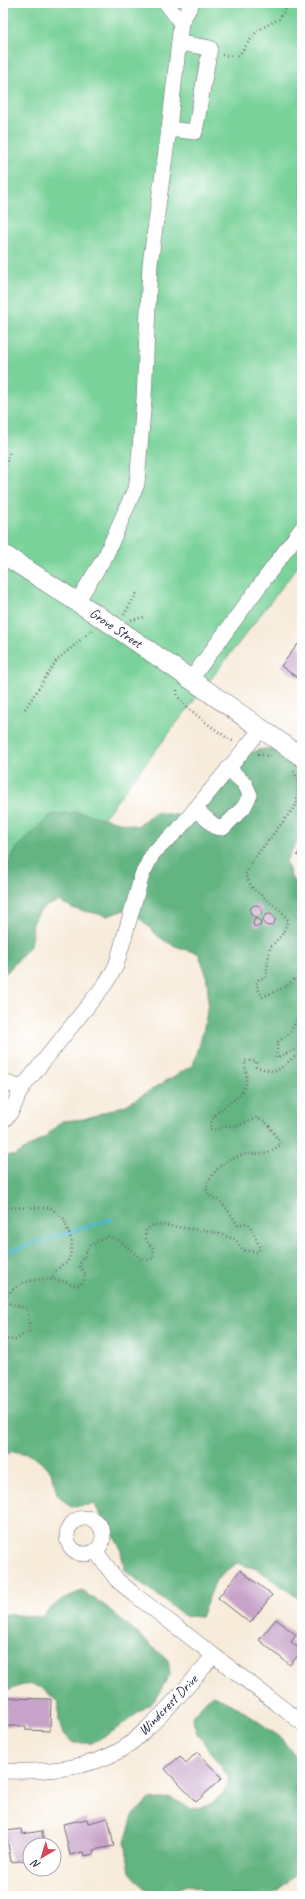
<svg xmlns="http://www.w3.org/2000/svg" width="305" height="1899" font-family="Caveat,sans-serif">
<style>
.green{fill:#78d299;stroke:#4d7a6a}
.forest{fill:#62b481;stroke:#426b5e}
.lines{fill:none;stroke-linecap:round;stroke-linejoin:round}
.stream{stroke:#47b4c2;stroke-width:4}
.building{fill:#c7a3c9}
.minor-casing{stroke:#6d6873;stroke-width:16}
.major-casing{stroke:#6d6873;stroke-width:20}
.path{stroke:#6d6873;stroke-width:2.5;stroke-dasharray:1 3;stroke-linecap:butt}
.minor{stroke:#fff;stroke-width:15}
.major{stroke:#fff;stroke-width:19}
.labels{text-anchor:middle;dominant-baseline:central;stroke-width:4;stroke-linejoin:round;paint-order:stroke}
.street-label{font-size:14px;fill:#22223b;stroke:#fff}
</style>
<rect width="100%" height="100%" fill="#fff"/>
<filter id="ink" filterUnits="userSpaceOnUse"><feTurbulence type="fractalNoise" baseFrequency=".025" numOctaves="2"/><feDisplacementMap in="SourceGraphic" scale="8" xChannelSelector="R" yChannelSelector="G"/><feConvolveMatrix kernelMatrix="1 2 1 2 8 2 1 2 1" color-interpolation-filters="sRGB"/></filter>
<filter id="wash" filterUnits="userSpaceOnUse"><feTurbulence type="fractalNoise" baseFrequency=".012" numOctaves="4" result="noise"/><feDisplacementMap in="SourceGraphic" scale="16" xChannelSelector="R" yChannelSelector="G"/><feGaussianBlur stdDeviation="0.9" result="paint"/><feColorMatrix in="noise" values="0 0 0 0 0 0 0 0 0 0 0 0 0 0 0 0 0 1.4 0 .05"/><feComposite in="paint" operator="in"/></filter>
<g filter="url(#wash)">
<rect width="100%" height="100%" fill="#f7ebda"/>
<!-- green -->
<path class="green" d="M3 3H302V561L3 948Z"/>
<!-- forest -->
<g class="forest">
<path d="M275 748 298 770 302 784 300 836 286 861 291 877 302 893V1601L257 1569 237 1563 216 1580 201 1617 185 1616 125 1571 120 1547 94 1504 71 1507 57 1494 51 1471 32 1455 13 1451 3 1456V1155L14 1156 45 1137 62 1121 84 1119 126 1105 193 1065C203 1036 212 1005 206 974 204 967 201 960 198 953 185 950 169 945 158 936 146 925 142 918 127 909L108 916 75 909 59 901 42 908 33 922 31 945 7 972 3 974V874L18 847 51 815 76 812 137 826 155 812 203 819 205 806 231 761 258 750Z"/>
<path d="M82 1591 104 1605 168 1660 170 1674 154 1701 115 1730 92 1743H73C58 1729 58 1724 59 1704 38 1682 32 1679 3 1693V1614L41 1617 62 1599Z"/>
<path d="M212 1695 239 1708 280 1737 302 1765V1864L295 1876 270 1896H206L199 1888 187 1886 165 1894 144 1888 130 1872 125 1842 133 1816 148 1800 171 1798 192 1809 210 1805 224 1793 229 1778 197 1733 192 1716Z"/>
</g>
<g class="lines">
<!-- stream -->
<path class="stream" d="M3 1253 112 1219"/>
</g>
<g id="blocks">
<!-- building -->
<g class="building">
<path d="M298 644 302 648V675L299 679 281 666Z"/>
<path d="M302 847V859L297 855Z"/>
<circle cx="256" cy="911" r="6"/>
<circle cx="269" cy="920" r="6"/>
<circle cx="257" cy="923" r="4"/>
<path d="M240 1570 272 1595 250 1623 218 1598Z"/>
<path d="M276 1619 296 1635 291 1642 302 1651 290 1665 259 1640Z"/>
<path d="M6 1698 51 1699 50 1731 26 1730V1726H5Z"/>
<path d="M197 1752 222 1778 196 1802 165 1769 180 1756 186 1763Z"/>
<path d="M108 1818 114 1846 93 1850 94 1854 84 1856 83 1852 70 1855 63 1824 87 1819 88 1823Z"/>
<path d="M21 1829 22 1834 42 1831 44 1845H30V1860L11 1862 6 1831Z"/>
</g>
</g>
</g>
<g filter="url(#ink)">
<use href="#blocks" fill-opacity="0" stroke="#6d6873" stroke-width="1"/>
<g class="lines">
<defs>
<g id="minor">
<path d="M166 3 181 23"/>
<path d="M169 129 195 132 210 48 179 43"/>
<path d="M77 602 106 555 137 484 144 399 150 264 169 129 181 23 192 3"/>
<path d="M191 679 302 528"/>
<path d="M195 809 216 827 223 828 244 807 250 795 245 784 228 768"/>
<path d="M3 1082 22 1088"/>
<path d="M3 1121C14 1112 15 1100 22 1088L106 983 116 966 142 875 153 853 178 830 261 729"/>
<circle cx="85" cy="1536" r="18"/>
<path d="M96 1552 117 1580 135 1595 302 1723"/>
<path d="M3 1771C44 1772 91 1770 127 1746 133 1742 138 1737 143 1732 169 1709 191 1683 213 1656"/>
</g>
<path id="major" d="M3 554 111 624 302 757"/>
</defs>
<!-- minor casing -->
<use href="#minor" class="minor-casing"/>
<!-- major casing -->
<use href="#major" class="major-casing"/>
<!-- path -->
<g class="path">
<path d="M222 55 238 56 258 30 279 19 289 3"/>
<path d="M3 477 10 450"/>
<path d="M124 615 138 591"/>
<path d="M131 620 145 617"/>
<path d="M177 690C177 692 177 694 178 696 182 706 223 736 234 742"/>
<path d="M25 709 57 660 93 629"/>
<path d="M258 754 272 757"/>
<path d="M294 771 298 782 297 804 252 861 245 875 253 889 281 911 288 920 282 935 270 947 266 977 259 979 256 984 262 997 285 987 295 979 302 978"/>
<path d="M302 1010 290 1033 278 1042 276 1058 302 1047"/>
<path d="M3 1207 51 1208 64 1219 72 1242 70 1256 67 1263 62 1265 55 1272 51 1281"/>
<path d="M3 1339 15 1340 29 1331V1323L27 1309 8 1303 5 1298C19 1279 39 1277 62 1281 69 1282 72 1286 80 1285L85 1279V1273L79 1265 90 1245 107 1237 119 1240 141 1259 150 1260 154 1257 153 1247C146 1243 145 1238 146 1230L153 1225H163L213 1232 235 1239 243 1250 258 1252 260 1248 250 1225 245 1223 238 1225C230 1214 224 1201 211 1197L206 1189C211 1170 228 1157 246 1154 253 1153 261 1155 268 1153 273 1151 277 1147 281 1144L269 1126 263 1120 257 1118 238 1126H224L216 1130 210 1129C211 1107 237 1105 245 1086 248 1080 245 1068 245 1061H256V1067L272 1071H277L302 1051"/>
</g>
<!-- minor -->
<use href="#minor" class="minor"/>
<!-- major -->
<use href="#major" class="major"/>
</g>
</g>
<g class="labels">
<!-- street labels -->
<g class="street-label">
<text transform="translate(116 628) rotate(34)">Grove Street</text>
<text transform="translate(168 1705) rotate(-46)">Windcrest Drive</text>
</g>
</g>
<!-- margin -->
<rect width="305" height="1899" fill="none" stroke="#fff" stroke-width="16"/>
<!-- north arrow -->
<g transform="translate(42 1857) rotate(218)"><circle r="19" fill="#ffffff" stroke="#a7a7b1"/>
<path d="M0-3L7 15L0 10L-7 15Z" fill="#d1495b"/>
<text y="-6" font-size="11" font-weight="bold" text-anchor="middle" fill="#22223b">N</text>
</g>
</svg>
